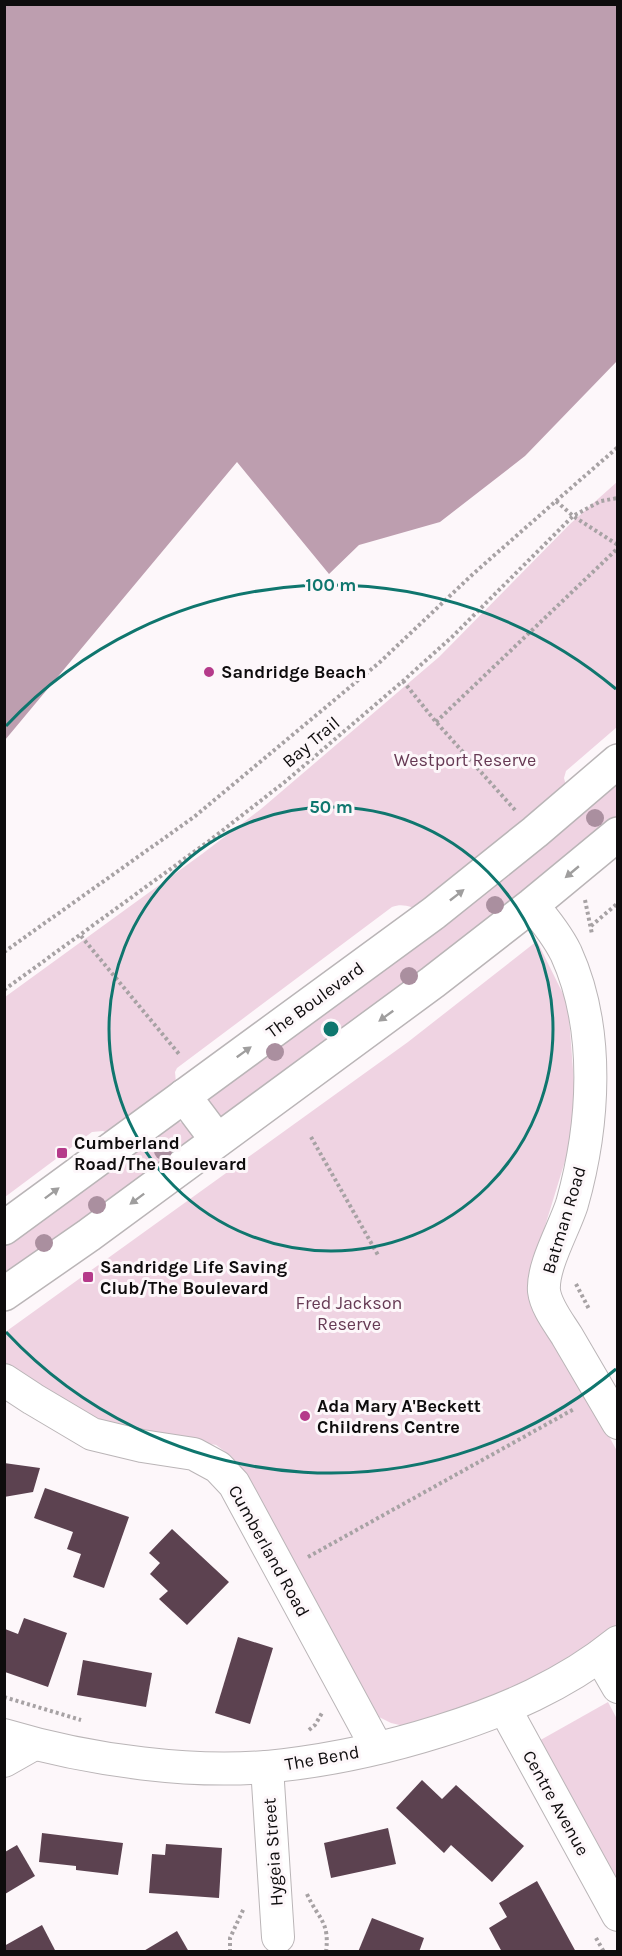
<svg xmlns="http://www.w3.org/2000/svg" width="622" height="1956" font-family="Karla,sans-serif">
<style>
.green{fill:#efd3e2}
.water{fill:#bd9eaf}
.building{fill:#5c4250}
.lines{fill:none;stroke-linecap:round;stroke-linejoin:round}
.street-casing{stroke:#bab5b7;stroke-width:34}
.secondary-casing{stroke:#bab5b7;stroke-width:36}
.path{stroke:#a7a2a4;stroke-width:4;stroke-dasharray:3 3;stroke-linecap:butt}
.street{stroke:#fff;stroke-width:32}
.secondary{stroke:#fff;stroke-width:33}
.tree{fill:#aa8f9f}
.oneway{fill:#9f9e9e}
.ring{fill:none;stroke:#0f766e;stroke-width:3}
.poi-dot{fill:#b53a8a;stroke:#fdf7fa;stroke-width:2}
.labels{text-anchor:middle;dominant-baseline:central;stroke-width:6;stroke-linejoin:round;paint-order:stroke}
.poi-label{font-size:18px;font-weight:bold;fill:#0e0c0d;stroke:#fdf7fa;text-anchor:start}
.street-label{font-size:18px;fill:#0e0c0d;stroke:#fdf7fa}
.park-label{font-size:18px;fill:#663a54;stroke:#fdf7fa}
.centre{fill:#0f766e;stroke:#fdf7fa;stroke-width:3}
.ring-label{font-size:18px;text-anchor:middle;font-weight:bold;fill:#0f766e;stroke:#fdf7fa;stroke-width:6;stroke-linejoin:round;paint-order:stroke}
</style>
<rect width="100%" height="100%" fill="#fdf7fa"/>
<!-- green -->
<g class="green">
<path d="M617 482V727L566 771 564 778 568 794 421 911C411 907 403 903 392 907L177 1068 175 1072 177 1093 117 1137 103 1131 92 1132 5 1197V997L202 854 261 809 439 657 570 524Z"/>
<path d="M617 773V825L220 1120 206 1107 207 1096Z"/>
<path d="M537 941 568 1004 577 1122 538 1249 535 1300 617 1451V1625L556 1665 487 1702 404 1726 391 1723 379 1717 242 1470 231 1456 216 1445 144 1431 89 1416 18 1374 5 1362 4 1333 408 1042Z"/>
<path d="M176 1121C188 1124 193 1128 194 1141L5 1287V1238Z"/>
<path d="M608 1702 617 1719V1877L613 1879 537 1742Z"/>
</g>
<!-- water -->
<path class="water" d="M5 4 617 5 618 360 525 456 440 522 359 545 329 574 237 462 5 740Z"/>
<!-- building -->
<g class="building">
<path d="M4 1463 40 1468 33 1492 4 1497Z"/>
<path d="M45 1488 129 1517 104 1588 73 1577 81 1554 67 1549 73 1532 34 1518Z"/>
<path d="M172 1529 229 1582 187 1625 159 1599 168 1591 150 1574 160 1563 149 1553Z"/>
<path d="M24 1618 67 1633 48 1687 5 1672V1629L18 1634Z"/>
<path d="M238 1637 273 1648 250 1724 215 1713Z"/>
<path d="M83 1660 152 1673 146 1707 77 1695Z"/>
<path d="M422 1780 442 1799 456 1785 524 1846 492 1882 451 1845 444 1853 396 1808Z"/>
<path d="M388 1828 396 1864 331 1878 324 1843Z"/>
<path d="M42 1833 123 1843 118 1875 76 1870V1866L39 1862Z"/>
<path d="M166 1844 222 1848 219 1898 149 1893 152 1854 165 1855Z"/>
<path d="M17 1845 35 1876 5 1894V1852Z"/>
<path d="M537 1881 559 1921 576 1952H502L489 1928 507 1917 499 1903Z"/>
<path d="M372 1918 424 1938 419 1952H358Z"/>
<path d="M42 1925 56 1952H4V1946Z"/>
<path d="M177 1931 189 1952H142Z"/>
</g>
<g class="lines">
<defs>
<g id="street">
<path d="M532 905C545 920 557 935 566 953 601 1030 594 1126 572 1204 564 1229 542 1266 544 1291 546 1307 559 1323 567 1336 584 1365 601 1394 618 1423"/>
<path d="M4 1380 33 1399 92 1434 142 1446 194 1454 218 1467 234 1484 377 1748"/>
<path d="M600 1656 618 1687"/>
<path d="M505 1709 618 1915"/>
<path d="M4 1735C87 1760 198 1776 284 1765 336 1759 389 1747 440 1731 504 1711 565 1685 618 1642"/>
<path d="M4 1761 34 1744"/>
<path d="M267 1767 278 1937"/>
</g>
<g id="secondary">
<path d="M184 1096 217 1140"/>
<path d="M4 1228 434 913 535 832 618 761"/>
<path d="M4 1294 89 1235 433 982 532 905 618 834"/>
</g>
</defs>
<!-- street casing -->
<use href="#street" class="street-casing"/>
<!-- secondary casing -->
<use href="#secondary" class="secondary-casing"/>
<!-- path -->
<g class="path">
<path d="M556 501 618 447"/>
<path d="M403 681 436 722 515 810"/>
<path d="M436 722 618 548"/>
<path d="M585 900 592 934"/>
<path d="M591 926 618 903"/>
<path d="M81 936 179 1054"/>
<path d="M4 952 194 817 380 662 473 574 556 501 573 516 618 545"/>
<path d="M4 990 209 841 286 781 403 681 452 637 573 516 601 501 618 498"/>
<path d="M311 1137 378 1255"/>
<path d="M576 1284 589 1309"/>
<path d="M308 1557 574 1409"/>
<path d="M4 1697 81 1720"/>
<path d="M309 1730 315 1725 322 1713"/>
<path d="M307 1894C318 1919 330 1921 326 1952"/>
<path d="M596 1938 604 1952"/>
<path d="M230 1952V1938L244 1908"/>
</g>
<!-- street -->
<use href="#street" class="street"/>
<!-- secondary -->
<use href="#secondary" class="secondary"/>
</g>
<!-- trees -->
<g class="tree">
<circle cx="595" cy="818" r="9"/>
<circle cx="495" cy="905" r="9"/>
<circle cx="409" cy="976" r="9"/>
<circle cx="275" cy="1052" r="9"/>
<circle cx="163" cy="1151" r="9"/>
<circle cx="97" cy="1205" r="9"/>
<circle cx="44" cy="1243" r="9"/>
</g>
<!-- one-way arrows -->
<defs><path id="oneway-solid" d="M-6-.8H1V-3.2L6.5 0L1 3.2V.8H-6Z" transform="scale(1.5)"/></defs>
<g class="oneway">
<use href="#oneway-solid" transform="translate(572 872) rotate(140)"/>
<use href="#oneway-solid" transform="translate(457 895) rotate(-38)"/>
<use href="#oneway-solid" transform="translate(386 1016) rotate(144)"/>
<use href="#oneway-solid" transform="translate(244 1052) rotate(-36)"/>
<use href="#oneway-solid" transform="translate(52 1193) rotate(-37)"/>
<use href="#oneway-solid" transform="translate(137 1199) rotate(143)"/>
</g>
<!-- distance rings -->
<g class="ring">
<circle cx="331" cy="1029" r="222"/>
<path d="M616 1369A444 444 0 0 1 6 1332M6 726A444 444 0 0 1 616 689"/>
</g>
<!-- markers -->
<g class="poi-dot">
<circle cx="209" cy="672" r="6"/>
<rect x="56" y="1147" width="12" height="12" rx="3"/>
<rect x="82" y="1271" width="12" height="12" rx="3"/>
<circle cx="305" cy="1416" r="6"/>
</g>
<g class="labels">
<!-- poi labels -->
<g class="poi-label">
<text x="221" y="672">Sandridge Beach</text>
<text x="74" y="1143">Cumberland<tspan x="74" dy="21">Road/The Boulevard</tspan></text>
<text x="100" y="1267">Sandridge Life Saving<tspan x="100" dy="21">Club/The Boulevard</tspan></text>
<text x="317" y="1406">Ada Mary A'Beckett<tspan x="317" dy="21">Childrens Centre</tspan></text>
</g>
<!-- street labels -->
<g class="street-label">
<text transform="translate(311 742) rotate(-40)">Bay Trail</text>
<text transform="translate(315 1000) rotate(-36)">The Boulevard</text>
<text transform="translate(564 1220) rotate(-73)">Batman Road</text>
<text transform="translate(269 1551) rotate(61)">Cumberland Road</text>
<text transform="translate(322 1758) rotate(-10)">The Bend</text>
<text transform="translate(556 1803) rotate(61)">Centre Avenue</text>
<text transform="translate(273 1852) rotate(-94)">Hygeia Street</text>
</g>
<!-- park labels -->
<g class="park-label">
<text x="465" y="760">Westport Reserve</text>
<text x="349" y="1303">Fred Jackson<tspan x="349" dy="21">Reserve</tspan></text>
</g>
</g>
<circle cx="331" cy="1029" r="9" class="centre"/>
<g class="ring-label">
<text x="331" y="591">100 m</text>
<text x="331" y="813">50 m</text>
</g>
<!-- border -->
<rect width="622" height="1956" fill="none" stroke="#0e0c0d" stroke-width="12"/>
</svg>
